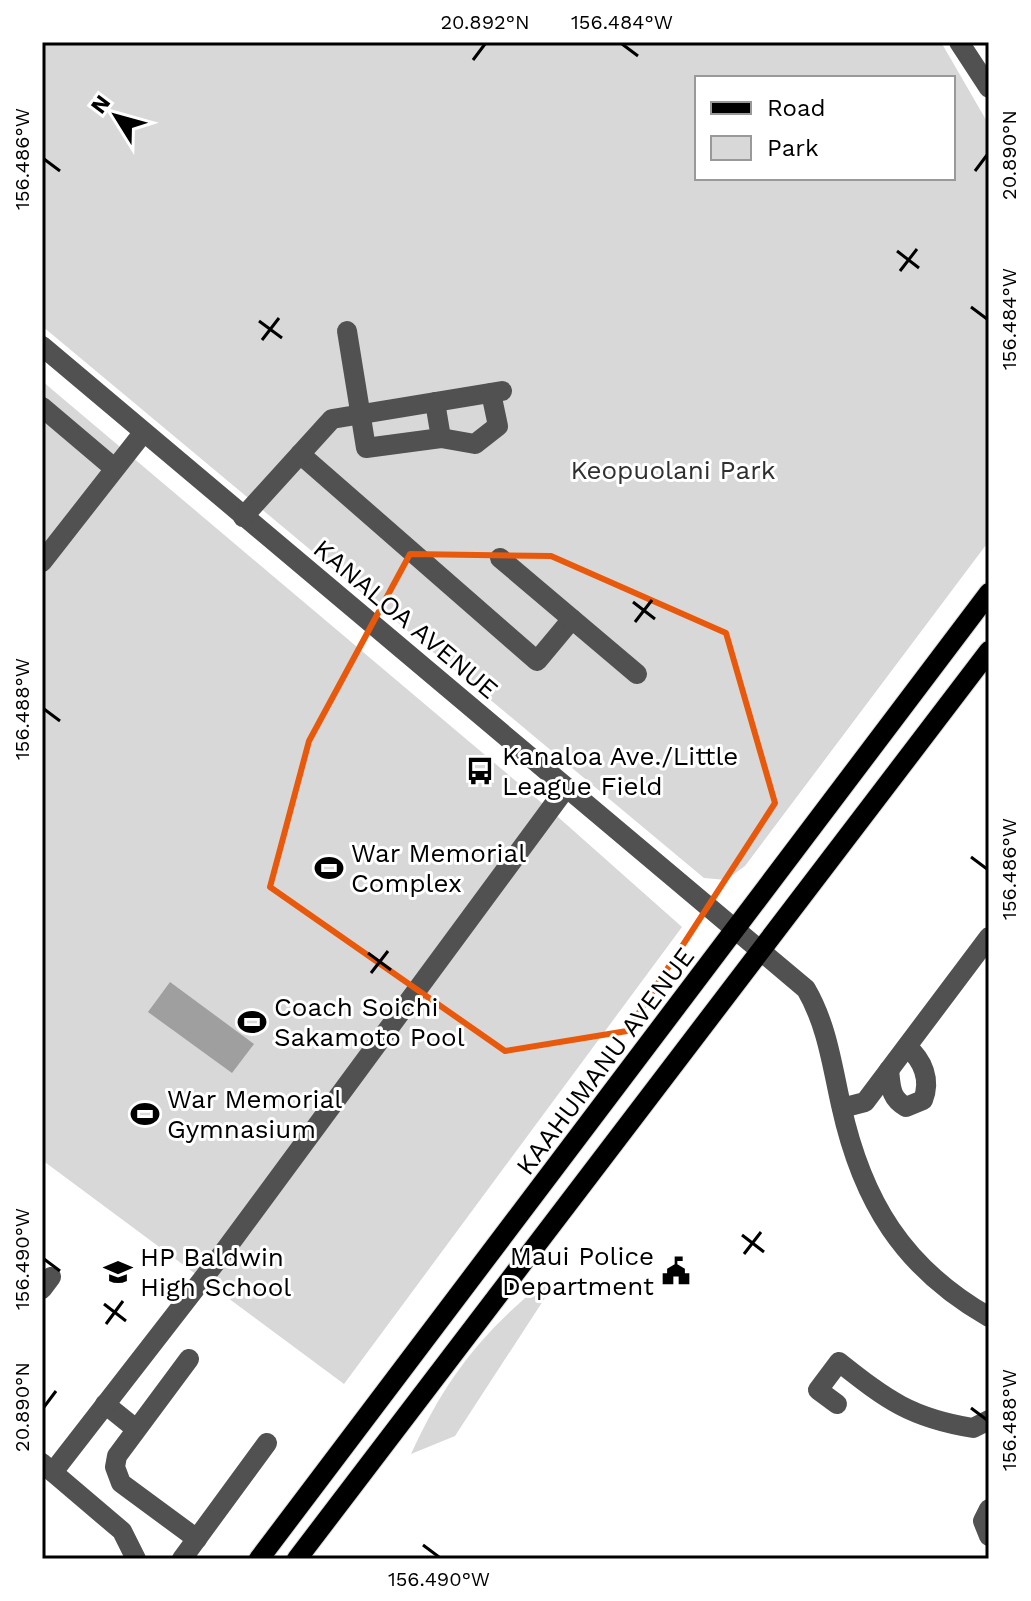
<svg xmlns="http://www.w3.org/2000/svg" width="1031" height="1601" font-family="'Work Sans',sans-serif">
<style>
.green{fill:#d8d8d8;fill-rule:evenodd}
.water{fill:#9f9f9f}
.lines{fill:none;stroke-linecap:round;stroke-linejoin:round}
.major-casing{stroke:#dbdbdb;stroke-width:22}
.minor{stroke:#515151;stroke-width:20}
.major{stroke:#000;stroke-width:20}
.marked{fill:none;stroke:#e8590c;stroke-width:6;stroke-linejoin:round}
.ticks{fill:none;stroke:#000;stroke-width:3}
.labels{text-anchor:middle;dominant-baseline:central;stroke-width:6;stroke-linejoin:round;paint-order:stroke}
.park-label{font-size:26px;fill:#2f2f2f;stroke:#fff}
.street-label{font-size:26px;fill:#000;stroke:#fff}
.poi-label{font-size:26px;fill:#000;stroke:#fff;text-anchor:start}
.neatline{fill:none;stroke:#000;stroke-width:3}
.ticks-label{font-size:20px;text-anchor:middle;fill:#000}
</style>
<rect width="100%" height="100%" fill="#fff"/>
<!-- green -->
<g class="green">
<path d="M42 42H941L989 125V541L745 866 726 880 704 878 42 326ZM697 78H953V178H697Z"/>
<path d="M42 381 549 809 682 927 344 1384 42 1160Z"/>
<path d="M543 1283 554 1284 455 1436 411 1454C444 1381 481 1333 543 1283Z"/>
</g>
<!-- water -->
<path class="water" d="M170 982 254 1044 232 1073 148 1012Z"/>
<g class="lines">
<defs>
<g id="major">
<path d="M259 1559 989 593"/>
<path d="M297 1559 989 651"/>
</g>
</defs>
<!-- major casing -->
<use href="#major" class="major-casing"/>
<!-- minor -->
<g class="minor">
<path d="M959 42 989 88"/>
<path d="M347 331 366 448 441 438 435 402"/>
<path d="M42 346 806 989C827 1025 832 1065 841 1105 862 1201 903 1268 989 1317"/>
<path d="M42 407 114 468"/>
<path d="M441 438 475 444 498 426 491 393"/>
<path d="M300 454 537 661 572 619"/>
<path d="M243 517 332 419 502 391"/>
<path d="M500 558 637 674"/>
<path d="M42 562 143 433"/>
<path d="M889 1070C891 1087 890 1098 906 1107L923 1100C931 1080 923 1060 907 1047"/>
<path d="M842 1108 865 1102 989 937"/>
<path d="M42 1289 51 1277"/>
<path d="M189 1359 117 1456 115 1467 121 1483 197 1539"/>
<path d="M105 1404 136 1429"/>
<path d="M837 1404 818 1390 839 1362C887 1400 911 1418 973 1428L989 1420"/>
<path d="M42 1463 122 1531 136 1559"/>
<path d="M53 1472 226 1249 566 788"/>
<path d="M989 1509 983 1521 989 1536"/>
<path d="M182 1559 267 1443"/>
</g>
<!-- major -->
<use href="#major" class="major"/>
</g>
<!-- marked area -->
<path class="marked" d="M410 554 551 556 726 633 775 803 627 1031 505 1051 270 887 309 741Z"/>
<!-- ticks -->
<path class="ticks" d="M622 44 638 56M473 60 485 44M44 159 60 171M975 171 987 155M897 251 919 268M900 271 917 249M971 307 987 319M259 321 282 338M262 340 279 318M633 602 655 619M635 622 652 600M44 709 60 721M971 857 987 869M368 953 391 970M371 973 388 951M742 1235 764 1252M744 1254 761 1232M44 1259 60 1271M104 1304 126 1321M106 1324 123 1301M44 1407 56 1391M971 1408 987 1420M423 1545 439 1557"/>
<!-- icons -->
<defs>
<symbol id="bus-bare" viewBox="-9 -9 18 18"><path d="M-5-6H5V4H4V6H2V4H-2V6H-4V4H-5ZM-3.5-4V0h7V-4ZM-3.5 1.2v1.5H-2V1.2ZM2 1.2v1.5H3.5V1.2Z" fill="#000" stroke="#fff" stroke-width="2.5" paint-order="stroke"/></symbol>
<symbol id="stadium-bare" viewBox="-9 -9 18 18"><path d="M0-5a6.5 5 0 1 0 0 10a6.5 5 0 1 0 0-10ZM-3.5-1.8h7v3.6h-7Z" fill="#000" stroke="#fff" stroke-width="2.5" paint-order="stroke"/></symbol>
<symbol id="civic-bare" viewBox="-9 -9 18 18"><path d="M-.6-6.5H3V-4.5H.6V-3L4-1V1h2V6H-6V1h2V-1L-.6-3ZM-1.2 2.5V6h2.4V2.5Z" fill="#000" stroke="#fff" stroke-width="2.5" paint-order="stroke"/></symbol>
<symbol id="school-bare" viewBox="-9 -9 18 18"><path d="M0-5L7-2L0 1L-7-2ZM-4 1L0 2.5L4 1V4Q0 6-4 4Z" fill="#000" stroke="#fff" stroke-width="2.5" paint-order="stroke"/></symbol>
</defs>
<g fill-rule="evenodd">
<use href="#bus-bare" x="460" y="751" width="40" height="40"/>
<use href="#stadium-bare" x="309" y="848" width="40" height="40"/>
<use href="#stadium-bare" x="232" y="1002" width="40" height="40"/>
<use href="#stadium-bare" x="125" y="1094" width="40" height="40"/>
<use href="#civic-bare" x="656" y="1251" width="40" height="40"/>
<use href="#school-bare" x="98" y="1252" width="40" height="40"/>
</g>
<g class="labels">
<!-- park labels -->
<g class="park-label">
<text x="673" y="470">Keopuolani Park</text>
</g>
<!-- street labels -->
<g class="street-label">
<text transform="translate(406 619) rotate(40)">KANALOA AVENUE</text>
<text transform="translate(605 1061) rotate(-53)">KAAHUMANU AVENUE</text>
</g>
<!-- poi labels -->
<g class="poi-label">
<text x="502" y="756">Kanaloa Ave./Little<tspan x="502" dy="30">League Field</tspan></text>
<text x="351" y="853">War Memorial<tspan x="351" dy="30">Complex</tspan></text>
<text x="274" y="1007">Coach Soichi<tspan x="274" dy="30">Sakamoto Pool</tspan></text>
<text x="167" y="1099">War Memorial<tspan x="167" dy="30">Gymnasium</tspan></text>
<text x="654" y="1256" text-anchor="end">Maui Police<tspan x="654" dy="30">Department</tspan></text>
<text x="140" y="1257">HP Baldwin<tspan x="140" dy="30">High School</tspan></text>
</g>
</g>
<!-- border -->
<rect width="1031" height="1601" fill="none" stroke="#ffffff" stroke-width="88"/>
<!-- legend -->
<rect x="695" y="76" width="260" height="104" fill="#ffffff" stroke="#999999" stroke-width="2"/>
<rect x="711" y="102" width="40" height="12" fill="#000000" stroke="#999999" stroke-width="2"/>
<text x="767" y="116" font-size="24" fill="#000000">Road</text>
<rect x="711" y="136" width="40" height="24" fill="#d8d8d8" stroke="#999999" stroke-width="2"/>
<text x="767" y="156" font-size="24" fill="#000000">Park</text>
<!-- north arrow -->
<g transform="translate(116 116) rotate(307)" stroke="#ffffff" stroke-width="6" paint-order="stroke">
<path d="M0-6L14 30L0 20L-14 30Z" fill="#000000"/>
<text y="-12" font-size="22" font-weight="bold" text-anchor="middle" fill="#000000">N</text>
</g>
<rect x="44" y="44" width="943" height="1513" class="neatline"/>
<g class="ticks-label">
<text x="485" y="29">20.892°N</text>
<text x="622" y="29">156.484°W</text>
<text transform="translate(1009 155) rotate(-90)" y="7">20.890°N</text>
<text transform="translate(22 159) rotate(-90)" y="7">156.486°W</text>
<text transform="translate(1009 319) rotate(-90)" y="7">156.484°W</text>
<text transform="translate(22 709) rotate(-90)" y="7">156.488°W</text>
<text transform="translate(1009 869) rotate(-90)" y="7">156.486°W</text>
<text transform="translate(22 1259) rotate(-90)" y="7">156.490°W</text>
<text transform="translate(22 1407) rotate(-90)" y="7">20.890°N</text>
<text transform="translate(1009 1420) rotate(-90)" y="7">156.488°W</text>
<text x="439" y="1586">156.490°W</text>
</g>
</svg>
